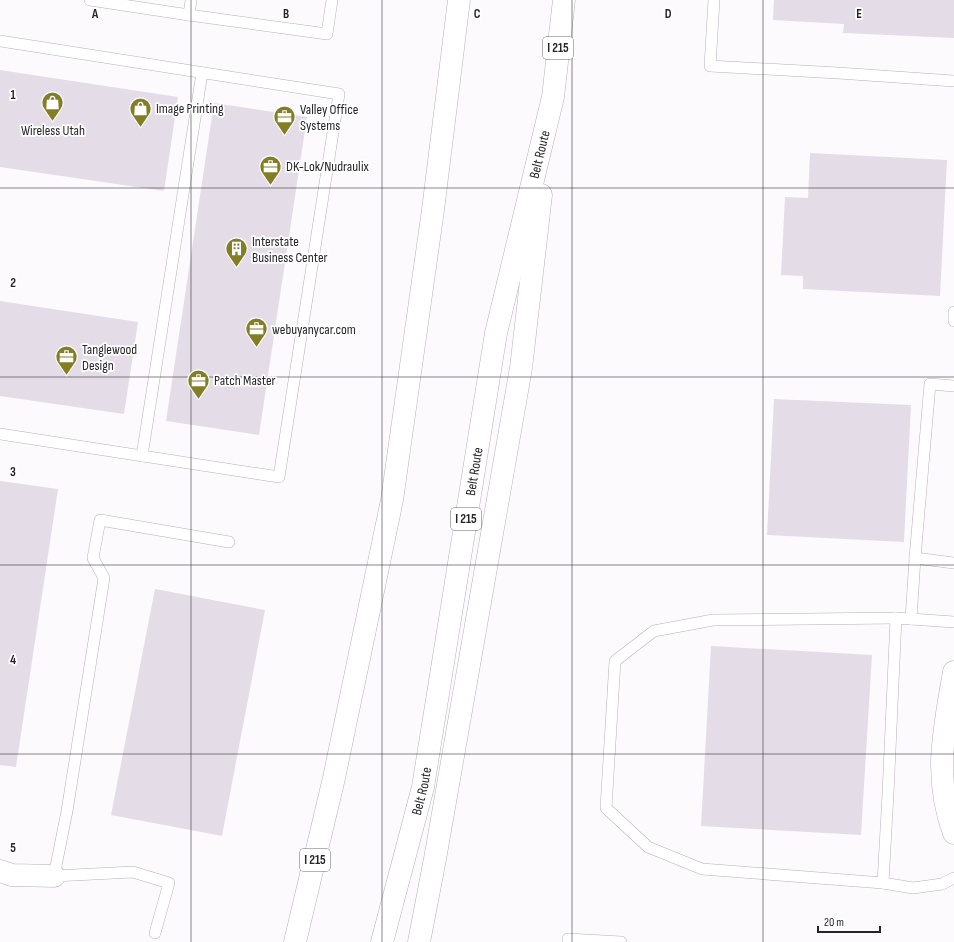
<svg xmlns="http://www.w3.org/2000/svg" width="954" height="942" font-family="'Sofia Sans Condensed',sans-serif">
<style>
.building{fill:#e4dde7}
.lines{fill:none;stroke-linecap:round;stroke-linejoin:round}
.lane-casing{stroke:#b7b0ba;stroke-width:12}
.street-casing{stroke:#b7b0ba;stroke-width:23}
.highway-casing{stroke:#b7b0ba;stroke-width:23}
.lane{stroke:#fff;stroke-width:11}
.street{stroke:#fff;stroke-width:22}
.highway{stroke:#fff;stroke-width:22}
.grid{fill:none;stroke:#262428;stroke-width:1;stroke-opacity:0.55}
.labels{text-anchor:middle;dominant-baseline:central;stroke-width:3.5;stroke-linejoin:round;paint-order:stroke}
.shield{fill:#fff;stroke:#676668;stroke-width:1}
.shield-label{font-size:13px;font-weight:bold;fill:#262428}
.poi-label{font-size:14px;fill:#262428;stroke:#fff;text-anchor:start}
.street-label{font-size:14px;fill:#262428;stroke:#fff}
.grid-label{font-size:13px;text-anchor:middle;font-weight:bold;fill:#262428;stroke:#fff;stroke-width:3.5;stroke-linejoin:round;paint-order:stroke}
</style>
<rect width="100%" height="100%" fill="#fdfafe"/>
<!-- building -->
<g class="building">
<path d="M774 0H954V38L843 33 844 24 773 20Z"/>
<path d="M0 70 178 97 164 191 0 167Z"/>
<path d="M214 103 307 117 259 435 166 421Z"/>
<path d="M810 153 947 160 940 296 803 289V276L781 275 785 197 808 198Z"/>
<path d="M0 301 138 322 124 414 0 396Z"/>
<path d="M774 399 911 405 904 542 767 535Z"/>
<path d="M0 481 58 489 16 767 0 765Z"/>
<path d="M155 589 265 610 222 836 111 815Z"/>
<path d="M711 646 872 655 861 835 701 826Z"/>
</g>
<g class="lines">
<defs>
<g id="lane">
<path d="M90 0 189 15 191 0"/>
<path d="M714 0 710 66 838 73 954 81"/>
<path d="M189 15 327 34 332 0"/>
<path d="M0 41 339 94 279 477 0 434"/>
<path d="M954 312V321"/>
<path d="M954 386 930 384 915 558 954 563"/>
<path d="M142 456 202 73"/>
<path d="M911 619 915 558"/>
<path d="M954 622 896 618 888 794 883 883 913 888 942 884 954 878"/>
<path d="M883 883 702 869 648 847 606 808 615 661 654 631 713 620 896 618"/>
<path d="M155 933 169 883 133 872 54 876 67 811 104 578 93 558 100 520 229 542"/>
<path d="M568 942V939L621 942"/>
</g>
<g id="street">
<path d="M954 672C944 730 933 777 954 833"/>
<path d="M0 871 12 875 54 876"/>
</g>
<g id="highway">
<path d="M295 942 334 778 392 500 433 210 459 0"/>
<path id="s1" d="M382 942 423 787 496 333 553 97 564 0"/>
<path d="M419 942 435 859 521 368 541 195"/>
</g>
</defs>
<!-- lane casing -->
<use href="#lane" class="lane-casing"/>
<!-- street casing -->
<use href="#street" class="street-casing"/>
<!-- highway casing -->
<use href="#highway" class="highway-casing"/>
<!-- lane -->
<use href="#lane" class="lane"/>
<!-- street -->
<use href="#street" class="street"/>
<!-- highway -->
<use href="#highway" class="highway"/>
</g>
<!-- grid -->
<path class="grid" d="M191 0V942M382 0V942M572 0V942M763 0V942M0 188H954M0 377H954M0 565H954M0 754H954"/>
<!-- icons -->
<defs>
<symbol id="shop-pin" viewBox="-11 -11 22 30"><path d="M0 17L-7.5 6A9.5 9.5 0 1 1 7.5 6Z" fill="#837e25" stroke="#fff"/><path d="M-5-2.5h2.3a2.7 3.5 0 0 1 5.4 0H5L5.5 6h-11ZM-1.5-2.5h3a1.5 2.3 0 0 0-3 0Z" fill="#fff"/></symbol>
<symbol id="office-pin" viewBox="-11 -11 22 30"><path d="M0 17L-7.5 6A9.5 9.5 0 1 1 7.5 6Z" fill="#837e25" stroke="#fff"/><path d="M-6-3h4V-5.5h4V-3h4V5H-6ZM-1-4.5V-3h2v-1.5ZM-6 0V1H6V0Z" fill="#fff"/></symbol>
<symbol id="building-pin" viewBox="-11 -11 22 30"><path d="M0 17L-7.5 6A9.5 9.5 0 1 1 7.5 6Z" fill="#837e25" stroke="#fff"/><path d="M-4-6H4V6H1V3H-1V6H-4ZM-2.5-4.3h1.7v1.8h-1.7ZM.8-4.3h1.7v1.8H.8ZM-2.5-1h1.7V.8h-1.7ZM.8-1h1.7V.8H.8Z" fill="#fff"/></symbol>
</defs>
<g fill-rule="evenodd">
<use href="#shop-pin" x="40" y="90" width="25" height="34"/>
<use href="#shop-pin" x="128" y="96" width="25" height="34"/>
<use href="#office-pin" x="272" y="104" width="25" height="34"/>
<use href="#office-pin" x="258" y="154" width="25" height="34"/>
<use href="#building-pin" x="224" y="236" width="25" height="34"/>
<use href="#office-pin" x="244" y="316" width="25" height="34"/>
<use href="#office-pin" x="54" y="344" width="25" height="34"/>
<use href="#office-pin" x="186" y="368" width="25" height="34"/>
</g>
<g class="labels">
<!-- shield labels -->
<g class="shield">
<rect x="543" y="37" width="30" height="22" rx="3"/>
<rect x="451" y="508" width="30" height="22" rx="3"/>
<rect x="300" y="849" width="30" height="22" rx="3"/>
</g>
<g class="shield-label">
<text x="558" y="48">I 215</text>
<text x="466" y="519">I 215</text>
<text x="315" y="860">I 215</text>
</g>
<!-- poi labels -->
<g class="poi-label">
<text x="156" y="108">Image Printing</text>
<text x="300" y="109">Valley Office<tspan x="300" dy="16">Systems</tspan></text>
<text x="53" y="130" text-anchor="middle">Wireless Utah</text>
<text x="286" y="166">DK-Lok/Nudraulix</text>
<text x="252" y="241">Interstate<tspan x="252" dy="16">Business Center</tspan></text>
<text x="272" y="329">webuyanycar.com</text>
<text x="82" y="349">Tanglewood<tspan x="82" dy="16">Design</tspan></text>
<text x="214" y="380">Patch Master</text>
</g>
<!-- street labels -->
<g class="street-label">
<text stroke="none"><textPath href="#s1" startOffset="804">Belt Route</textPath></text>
<text stroke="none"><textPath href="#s1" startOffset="480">Belt Route</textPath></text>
<text stroke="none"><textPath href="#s1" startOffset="156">Belt Route</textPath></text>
</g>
</g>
<g class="grid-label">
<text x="95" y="18">A</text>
<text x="286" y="18">B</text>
<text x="477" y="18">C</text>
<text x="668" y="18">D</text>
<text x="859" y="18">E</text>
<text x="13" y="99">1</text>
<text x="13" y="287">2</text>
<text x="13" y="476">3</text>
<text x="13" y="664">4</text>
<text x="13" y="852">5</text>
</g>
<!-- scale -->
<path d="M818 926v6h62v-6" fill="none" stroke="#262428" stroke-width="2"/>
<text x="824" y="926" font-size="12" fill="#262428" stroke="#ffffff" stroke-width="3" paint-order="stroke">20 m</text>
</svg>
